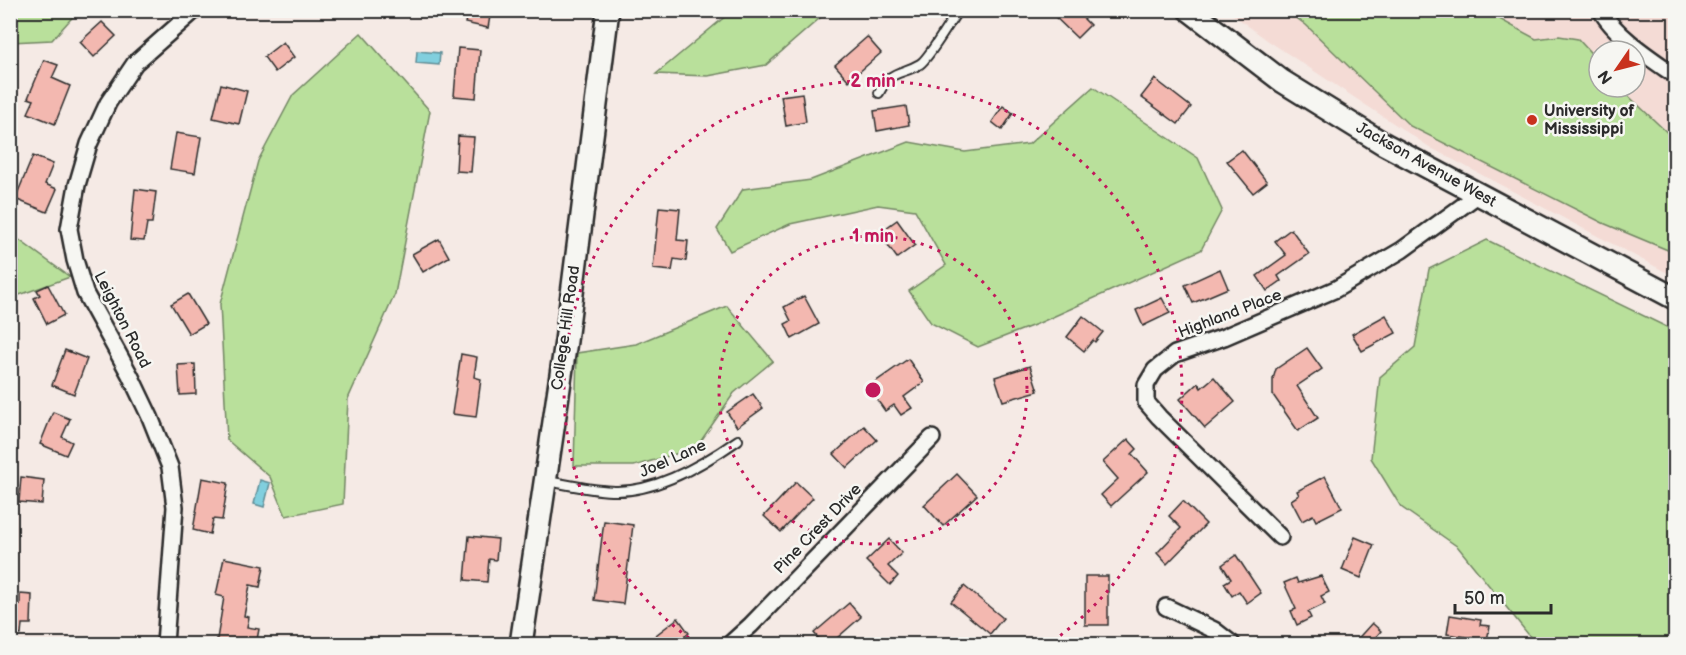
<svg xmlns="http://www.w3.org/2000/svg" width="1686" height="655" font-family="'Balsamiq Sans',sans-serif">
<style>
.built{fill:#f4dbd5;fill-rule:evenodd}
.green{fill:#b9e09b;stroke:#728663;stroke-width:1.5}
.water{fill:#81cfde;stroke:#5f8d96;stroke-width:1.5}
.building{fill:#f3b8b0;stroke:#2b2b2b;stroke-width:1.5}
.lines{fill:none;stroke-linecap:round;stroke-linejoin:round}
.lane-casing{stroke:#2b2b2b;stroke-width:12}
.street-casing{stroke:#2b2b2b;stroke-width:20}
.secondary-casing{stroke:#2b2b2b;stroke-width:26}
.lane{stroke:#f6f6f2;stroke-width:8}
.street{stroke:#f6f6f2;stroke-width:15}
.secondary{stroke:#f6f6f2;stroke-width:21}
.ring{fill:none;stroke:#c2185b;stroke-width:3;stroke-dasharray:3 6}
.poi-dot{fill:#c8321e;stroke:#f6f6f2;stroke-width:2}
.labels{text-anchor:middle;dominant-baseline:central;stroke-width:5;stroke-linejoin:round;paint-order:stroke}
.poi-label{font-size:16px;font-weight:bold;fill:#2b2b2b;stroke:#f6f6f2;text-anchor:start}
.street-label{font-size:16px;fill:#2b2b2b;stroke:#f6f6f2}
.centre{fill:#c2185b;stroke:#f6f6f2;stroke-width:3}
.ring-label{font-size:18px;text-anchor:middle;font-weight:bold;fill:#c2185b;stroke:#f6f6f2;stroke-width:5;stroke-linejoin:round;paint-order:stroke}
</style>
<rect width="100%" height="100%" fill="#f5eae5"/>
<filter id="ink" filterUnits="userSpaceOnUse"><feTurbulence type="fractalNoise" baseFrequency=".0167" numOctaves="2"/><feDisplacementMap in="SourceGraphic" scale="12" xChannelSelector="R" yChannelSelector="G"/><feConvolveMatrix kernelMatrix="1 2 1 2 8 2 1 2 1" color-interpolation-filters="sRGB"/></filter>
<g filter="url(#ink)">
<!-- built -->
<path class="built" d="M1228 11H1675V277L1431 148 1267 40ZM1599 51H1635V87H1599Z"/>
<!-- green -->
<g class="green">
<path d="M11 10H78V11L52 40 11 42Z"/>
<path d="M733 10 828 11 766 65 708 76 656 74Z"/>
<path d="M1287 11H1491L1501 20 1536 39 1559 36 1578 39 1599 62V87H1619L1675 140V253L1603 223 1410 126 1306 25Z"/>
<path d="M361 33 430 111 395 294 348 399 343 504 286 516 270 477 227 440 220 304 258 161 293 95Z"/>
<path d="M1093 87 1198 158 1222 210 1201 250 1037 324 978 347 931 323 909 291 946 265 915 210 878 205 790 224 730 251 717 229 743 189 811 180 909 142 965 152 1029 144Z"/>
<path d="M10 234H11L70 277 11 298Z"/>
<path d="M1487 240 1675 331V644H1536L1458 547 1401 507 1371 458 1380 377 1415 347 1429 269Z"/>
<path d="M727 306 773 361 734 393 696 448 634 466H574L577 353 636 344Z"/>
</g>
<!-- water -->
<g class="water">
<path d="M417 51 440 53 439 65 416 63Z"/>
<path d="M260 480 270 483 264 507 254 504Z"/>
</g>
<!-- building -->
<g class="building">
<path d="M468 10H491L488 28 465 23Z"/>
<path d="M1048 10H1075L1090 25 1077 38Z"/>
<path d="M102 22 116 36 94 57 80 42Z"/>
<path d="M867 37 881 53 849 81 835 65Z"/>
<path d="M283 42 294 57 275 72 264 57Z"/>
<path d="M458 48 480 50 476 98 454 96Z"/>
<path d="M44 60 58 65 52 78 70 86 55 124 28 113 34 100 28 98Z"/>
<path d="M1155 79 1191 107 1178 124 1141 97Z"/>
<path d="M221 84 247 91 239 124 213 118Z"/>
<path d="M802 93 806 122 786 126 781 96Z"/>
<path d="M906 106 909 125 877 131 874 111Z"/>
<path d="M1003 106 1013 113 1002 130 992 122Z"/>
<path d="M176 133 201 137 195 173 170 169Z"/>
<path d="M458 136 474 137 471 172 456 171Z"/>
<path d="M1242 150 1267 182 1253 193 1227 161Z"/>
<path d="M33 156 53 164 45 184 57 189 47 212 15 199Z"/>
<path d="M135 189 156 192 152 223H147L144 241 130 240Z"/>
<path d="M659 207 680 209 677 240 688 241 686 261 674 259 672 271 653 269Z"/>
<path d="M897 220 915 245 897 258 879 233Z"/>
<path d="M1291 229 1309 254 1278 276 1281 281 1267 291 1257 276 1286 255 1275 241Z"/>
<path d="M439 239 449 257 423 272 412 254Z"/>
<path d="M1220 269 1228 288 1193 303 1185 285Z"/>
<path d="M48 285 64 315 47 324 34 298 40 295 37 290Z"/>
<path d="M188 294 206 324 189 334 171 304Z"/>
<path d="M804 296 819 324 792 339 785 324 791 321 784 307Z"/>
<path d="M1162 298 1170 313 1143 326 1136 310Z"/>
<path d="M1386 315 1396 333 1362 351 1352 334Z"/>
<path d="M1083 316 1103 332 1095 342 1093 340 1084 351 1067 337Z"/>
<path d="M1307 348 1322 369 1297 386 1318 418 1298 431 1273 395V379L1276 369Z"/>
<path d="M65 350 87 359 74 394 52 385Z"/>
<path d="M461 354 477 357 474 377 481 379 476 417 452 414Z"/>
<path d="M908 359 924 382 904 397 912 408 901 415 894 405 885 411 868 387Z"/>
<path d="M195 364 196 394 180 395 178 365Z"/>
<path d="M1030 366 1038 391 1003 401 995 377Z"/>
<path d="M1214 377 1235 402 1205 428 1180 399 1198 383 1201 388Z"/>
<path d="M753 394 763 408 737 427 727 412Z"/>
<path d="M53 412 70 419 62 437 72 442 66 455 40 444Z"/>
<path d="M864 426 877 440 847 468 834 454Z"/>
<path d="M1128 439 1137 449 1132 454 1148 472 1111 506 1101 495 1118 479 1103 462Z"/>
<path d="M957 474 977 495 943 526 924 505Z"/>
<path d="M1325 476 1342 508 1316 521 1313 515 1302 521 1291 500 1299 495 1297 491Z"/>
<path d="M21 477 44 480 42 504 19 502Z"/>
<path d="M202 478 228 483 222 520 213 519 210 534 193 530Z"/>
<path d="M796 482 813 498 781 532 764 516Z"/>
<path d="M1183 501 1206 524 1167 564 1157 553 1181 528 1169 516Z"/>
<path d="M604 521 633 525 623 604 594 600Z"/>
<path d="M469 536 498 539 496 560 489 559 487 582 465 580Z"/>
<path d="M1355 537 1374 545 1361 578 1342 570Z"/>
<path d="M889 539 902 553 888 566 898 576 890 585 866 561Z"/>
<path d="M1236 555 1261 593 1247 603 1239 591 1232 596 1224 583 1231 579 1222 565Z"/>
<path d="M224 558 264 566 260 587 250 585 244 616 249 617 247 627 259 629 256 645H216L224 597 216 595Z"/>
<rect x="1085" y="576" width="23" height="49"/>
<path d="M1321 576 1329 592 1321 596 1325 604 1308 612 1311 618 1297 625 1291 611 1296 609 1284 583 1296 578 1298 583Z"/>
<path d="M964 586 1003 618 990 634 951 602Z"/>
<path d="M20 594 32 595 31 624H22L21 635 10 634V604L20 605Z"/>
<path d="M849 603 861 617 829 645H824L814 633Z"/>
<path d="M1450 615 1481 620 1480 625 1490 626 1487 640 1447 634Z"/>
<path d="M678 618 689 633 673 645H643Z"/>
<path d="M1372 623 1381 631 1369 645H1352Z"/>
</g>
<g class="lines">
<defs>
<g id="lane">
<path d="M879 93C892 68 900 76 920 64 928 59 951 21 958 10"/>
<path d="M545 481C568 484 592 491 615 491 657 492 704 464 738 440"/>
</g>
<g id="street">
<path d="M1601 10C1614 35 1653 60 1676 76"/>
<path d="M1280 537 1159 417 1146 402V385L1155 370 1175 354 1224 337 1336 289 1402 250 1479 194"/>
<path d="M1166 607 1214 630 1232 644"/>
<path d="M165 644 175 507 170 467 150 417 130 375 85 293 75 260 69 229 77 185 89 144 108 103 135 63 195 10"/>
<path d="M730 644 751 625 932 438"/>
</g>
<g id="secondary">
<path d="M1189 10 1282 81 1384 144 1676 299"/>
<path d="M521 644 566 341 608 10"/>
</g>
</defs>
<!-- lane casing -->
<use href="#lane" class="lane-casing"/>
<!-- street casing -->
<use href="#street" class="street-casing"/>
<!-- secondary casing -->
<use href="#secondary" class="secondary-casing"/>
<!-- lane -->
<use href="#lane" class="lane"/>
<!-- street -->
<use href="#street" class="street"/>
<!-- secondary -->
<use href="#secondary" class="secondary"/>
</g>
</g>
<!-- distance rings -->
<g class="ring">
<circle cx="873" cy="390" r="154"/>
<path d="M696 643A309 309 0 1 1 1050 643"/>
</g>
<!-- markers -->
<circle class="poi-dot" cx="1532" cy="120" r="6"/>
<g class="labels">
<!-- poi labels -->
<g class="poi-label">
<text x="1544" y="111">University of<tspan x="1544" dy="18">Mississippi</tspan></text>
</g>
<!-- street labels -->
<g class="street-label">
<text transform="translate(1426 165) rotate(29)">Jackson Avenue West</text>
<text transform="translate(1230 314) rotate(-21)">Highland Place</text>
<text transform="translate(122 320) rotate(63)">Leighton Road</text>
<text transform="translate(566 328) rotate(-82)">College Hill Road</text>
<text transform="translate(673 459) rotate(-24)">Joel Lane</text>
<text transform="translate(818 529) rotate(-46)">Pine Crest Drive</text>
</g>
</g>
<circle cx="873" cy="390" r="9" class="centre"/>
<g class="ring-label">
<text x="873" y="87">2 min</text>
<text x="873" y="242">1 min</text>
</g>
<!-- margin -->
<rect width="1686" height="655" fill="none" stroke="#f6f6f2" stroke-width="36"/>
<rect x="18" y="18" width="1650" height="619" fill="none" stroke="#2b2b2b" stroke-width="2" filter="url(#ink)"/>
<!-- north arrow -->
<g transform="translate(1617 69) rotate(235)"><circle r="28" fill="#f6f6f2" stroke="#a5a5a2" stroke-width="1.5"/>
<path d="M0-4.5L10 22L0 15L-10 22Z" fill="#c8321e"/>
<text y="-9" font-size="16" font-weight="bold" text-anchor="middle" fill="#2b2b2b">N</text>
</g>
<!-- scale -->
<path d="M1455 604v9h96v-9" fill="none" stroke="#2b2b2b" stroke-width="3"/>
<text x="1464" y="604" font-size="18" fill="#2b2b2b" stroke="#f6f6f2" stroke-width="4.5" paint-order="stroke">50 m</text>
</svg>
